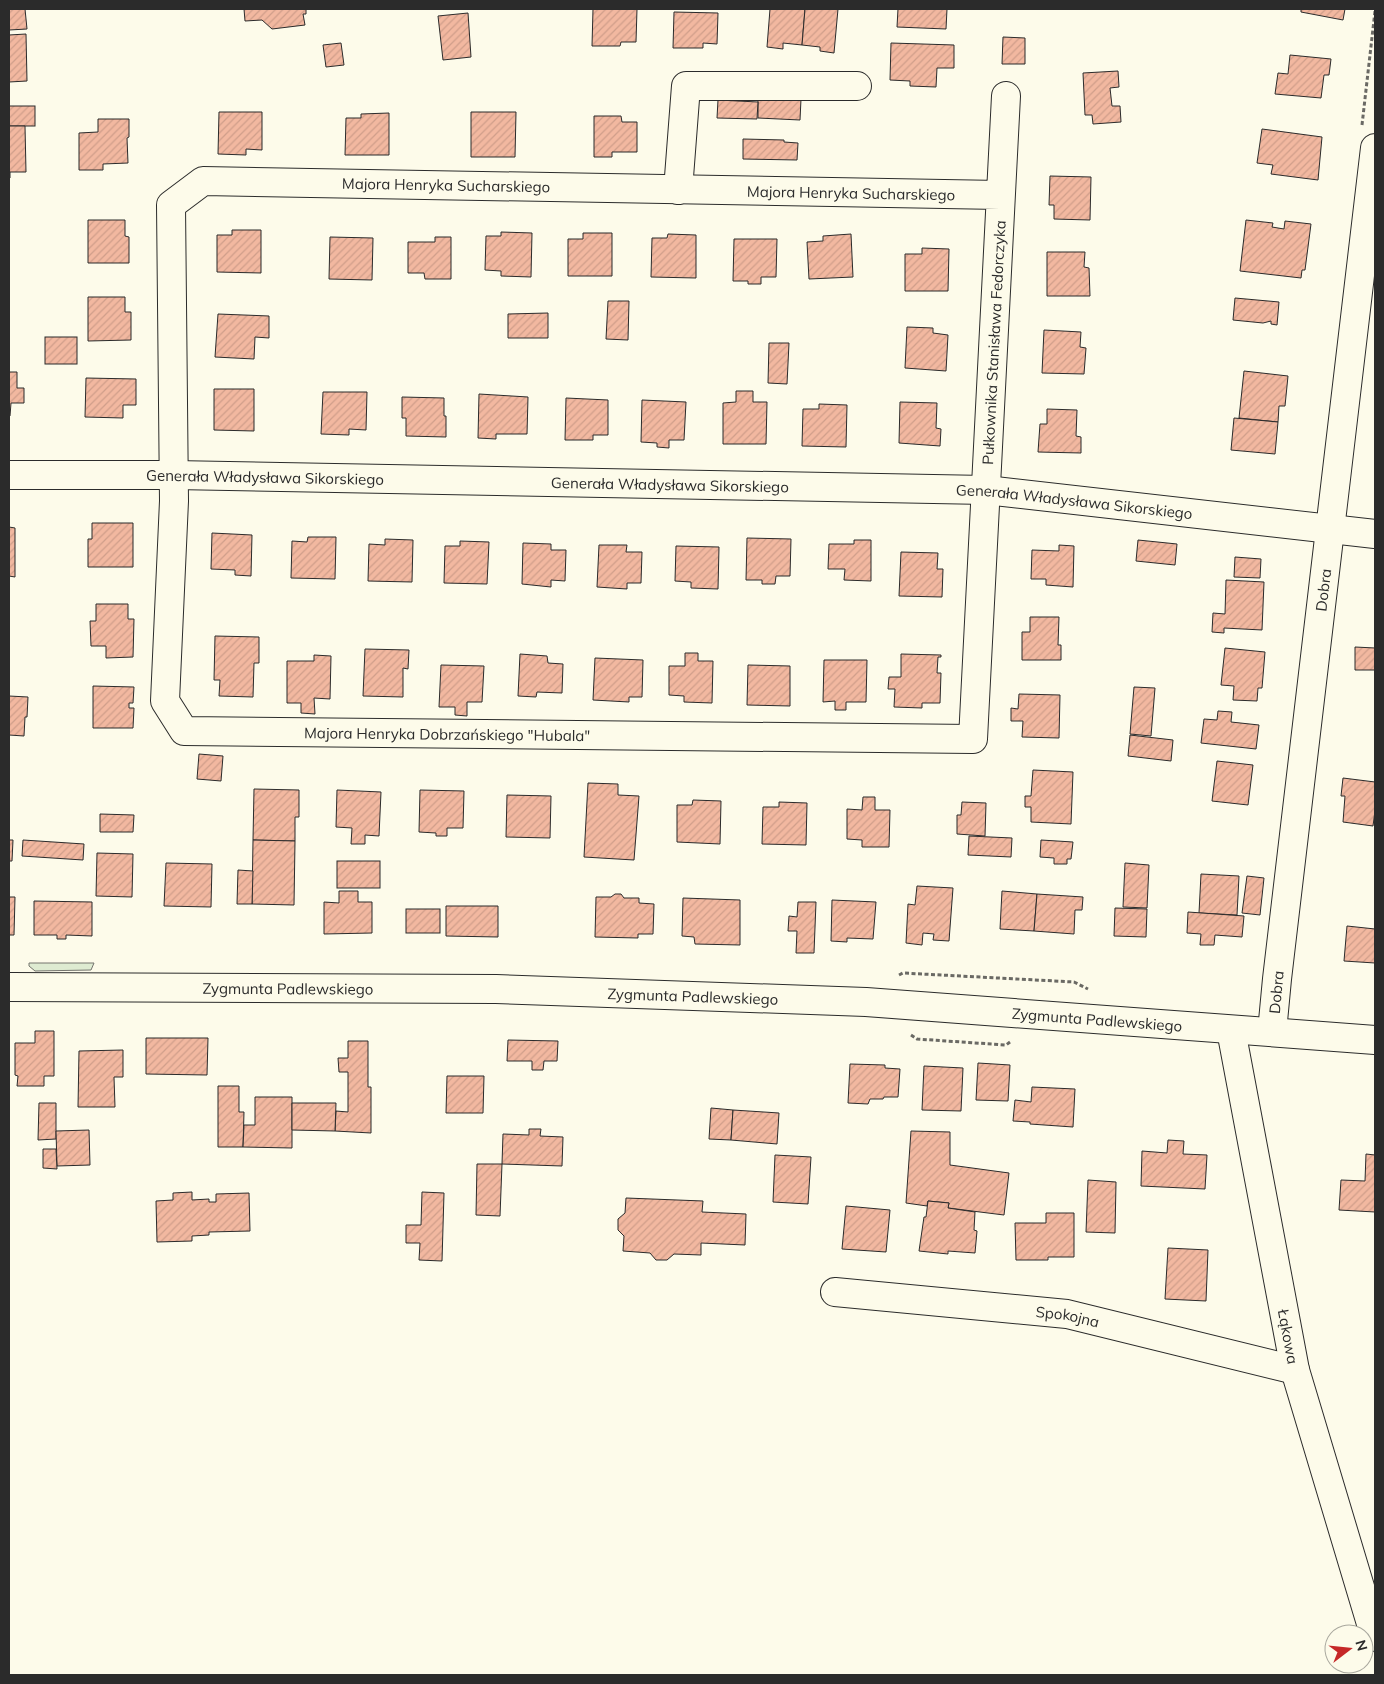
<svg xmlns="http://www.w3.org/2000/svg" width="1384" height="1684" font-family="Mulish,sans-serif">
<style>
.green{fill:#deebd1;stroke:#74746e}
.building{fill:url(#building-hatch);stroke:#2b2b2b}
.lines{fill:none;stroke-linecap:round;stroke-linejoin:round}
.minor-casing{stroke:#2b2b2b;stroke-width:30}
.path{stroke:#6a6964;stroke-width:3;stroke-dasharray:4 2.5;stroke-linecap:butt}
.minor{stroke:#fdfbea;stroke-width:28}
.labels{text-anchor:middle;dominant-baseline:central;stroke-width:4;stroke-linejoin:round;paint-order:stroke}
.street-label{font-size:15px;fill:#2b2b2b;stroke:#fdfbea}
</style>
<defs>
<pattern id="building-hatch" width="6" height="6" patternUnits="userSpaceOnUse" patternTransform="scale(1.25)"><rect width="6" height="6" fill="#f2b8a0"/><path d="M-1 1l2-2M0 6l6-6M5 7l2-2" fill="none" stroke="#d09e8a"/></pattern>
</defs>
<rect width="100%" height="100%" fill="#fdfbea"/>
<!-- green -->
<path class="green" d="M29 963H94L91 970 35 971 29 966Z"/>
<!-- building -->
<g class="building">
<path d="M9 9H25L27 29 9 30Z"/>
<path d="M244 9H306V14H303L305 25 272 29 262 20 245 21Z"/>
<path d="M593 9H637L636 42H621L620 46H592Z"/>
<path d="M770 9H805L802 45 783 43V49L767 47Z"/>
<path d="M805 9H838L834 53 820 51V47L802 45Z"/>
<path d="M898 9H947L946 29 897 27Z"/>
<path d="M1301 9H1345L1343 20 1301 12Z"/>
<path d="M674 12 718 13 717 44 703 43V48H673Z"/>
<path d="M468 13 471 57 443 60 438 16Z"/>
<path d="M26 34 27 81 9 82V35Z"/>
<path d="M1003 37 1025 38V64H1002Z"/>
<path d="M341 43 344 65 326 67 323 45Z"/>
<path d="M891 43 954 45V68H937L936 87 910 86V81L890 80Z"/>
<path d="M1290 55 1331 59 1329 75H1324L1321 98 1275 94 1278 73 1288 74Z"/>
<path d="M1118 71 1119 87 1110 88 1112 106H1120L1121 122 1093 124 1092 115H1085L1083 73Z"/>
<path d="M758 97 801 99 800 120 758 118Z"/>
<path d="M718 100 758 102 757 119 717 118Z"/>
<rect x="9" y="106" width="26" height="20"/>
<path d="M219 112H262V150L246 149V155L218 154Z"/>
<path d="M471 112H516L515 157H471Z"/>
<path d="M389 113V155H345L346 118H361V114Z"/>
<path d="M594 116H621L622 122H637V152H612V157H594Z"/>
<path d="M98 119H129V137L127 138 128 163 103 164V170H79V133L98 132Z"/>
<path d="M9 126H25L26 172H10V178H9Z"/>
<path d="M1262 129 1322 137 1318 180 1271 174 1273 165 1257 163Z"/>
<path d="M743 139 784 140V142L798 143 797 160 743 159Z"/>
<path d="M1050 176 1091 177 1090 220 1054 219V205H1049Z"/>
<path d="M88 220H125V236L129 237V263H88Z"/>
<path d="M1246 220 1273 223 1272 227 1284 229 1285 221 1311 224 1305 270H1302L1301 278 1240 271Z"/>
<path d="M232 230H261V273L217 272V235H232Z"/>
<path d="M501 232 532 233 531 277 501 276V271L485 270 486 236H501Z"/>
<path d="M583 233H612V276H568V239H583Z"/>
<path d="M668 234 696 235V278L651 277 652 238H667Z"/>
<path d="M851 234 853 277 809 279 807 242 823 241V236Z"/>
<path d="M330 237 373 238 372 280 329 279Z"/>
<path d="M435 237H451V279H425L424 273H408V242H435Z"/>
<path d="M734 239H777L776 277H761V284H748V281H733Z"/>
<path d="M922 248 949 249 948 291H905V254H922Z"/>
<path d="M1047 252H1085L1084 267 1089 268 1090 296H1047Z"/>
<path d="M88 297H125V312H131V340L88 341Z"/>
<path d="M1235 298 1279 302 1277 325 1271 324V321L1263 323 1233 320Z"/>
<path d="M608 301H629L628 340 606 339Z"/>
<path d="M548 313V338H508V314Z"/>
<path d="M218 314 269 316V338L255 337 254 359 215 357Z"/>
<path d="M907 327 933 328V333L948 335 946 371 905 368Z"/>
<path d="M1044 330 1081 332 1080 347 1086 348 1084 374 1042 373Z"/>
<rect x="45" y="337" width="32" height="27"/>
<path d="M769 343H789L787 384 768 383Z"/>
<path d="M1244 371 1288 376 1285 406H1279L1278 422 1239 418Z"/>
<path d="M9 372H17V388H24V403H11L10 416H9Z"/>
<path d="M86 378 136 379V405H123V418L85 417Z"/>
<path d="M214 389H254V431L214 430Z"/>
<path d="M736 391H753V402H767L766 444H723V403L736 402Z"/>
<path d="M323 392H367L366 430 349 429V435L321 434Z"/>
<path d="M479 394 528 397 527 434H496V439L478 438Z"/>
<path d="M402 397 444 398V416H446V437L406 436V418H402Z"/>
<path d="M566 398 608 400V435H593V440H565Z"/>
<path d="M642 400 686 402 684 440H669V448L657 447V443L641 442Z"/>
<path d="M900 402 937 403 936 428 941 429 940 446 899 443Z"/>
<path d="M819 404 847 405 846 447 802 446 803 409H819Z"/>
<path d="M1047 409 1077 410 1076 436 1081 437V453L1038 452 1040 424H1047Z"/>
<path d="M1234 418 1278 422 1275 454 1231 450Z"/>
<path d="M92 523H133V567H88V539H92Z"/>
<path d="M9 527 15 528V577L9 576Z"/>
<path d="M212 533 252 535 251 576 235 575V570L211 569Z"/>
<path d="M308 537H336L335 579 291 578 292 541 307 542Z"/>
<path d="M747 538 791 539 790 576H776L775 584H762V580H746Z"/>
<path d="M385 539 413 540 412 582 368 581 369 544 385 545Z"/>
<path d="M854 540H871V581L844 580 845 569H828L829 544H854Z"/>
<path d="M1138 540 1177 544 1175 565 1136 561Z"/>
<path d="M460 541 489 542 487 584 444 583 445 546H460Z"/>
<path d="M523 543 551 544V550H566L565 581 551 580V587L522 584Z"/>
<path d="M599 545H627L626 552H642L641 583H627V589L597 587Z"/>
<path d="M1059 545 1074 546 1073 587 1046 585V579H1031L1032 550 1059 551Z"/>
<path d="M676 546 719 547 718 589 691 588V582L675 581Z"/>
<path d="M901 552 938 553 937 569H943L942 597 899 596Z"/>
<path d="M1235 557 1261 559 1260 578 1234 577Z"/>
<path d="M1226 580 1264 582 1262 630 1224 628V633L1212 632 1213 613 1225 614Z"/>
<path d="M96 604H128V619H134L133 657 106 658V646H91L90 621H96Z"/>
<path d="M1030 617H1059L1058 645H1061V660H1022V632H1030Z"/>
<path d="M215 636 259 637V663H254L253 697 219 696 220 680H214Z"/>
<path d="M1355 647 1375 648V670H1355Z"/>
<path d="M1225 648 1265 652 1262 688H1258L1257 701 1233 700 1234 686 1221 685Z"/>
<path d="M365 649 409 650 408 669 403 668V697L363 696Z"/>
<path d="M685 653H698V661H713L712 703 684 702V696L669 695V666H685Z"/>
<path d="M520 654 547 656 548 663 563 664 562 693 537 692 536 697 518 696Z"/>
<path d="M901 654 941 655V657H938L937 673H941L940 703H922V708L894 707 895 689H888L889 677H901Z"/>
<path d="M314 655 331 656 330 699 314 698 315 714 301 713V703H287V661H314Z"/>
<path d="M595 658 643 660 642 697H629V702L593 700Z"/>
<path d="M824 660H867L866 702H846V710H835V701L823 702Z"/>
<path d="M441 665 484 666 482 702H467V716L455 715V707H439Z"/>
<path d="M748 665 790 666V706L747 705Z"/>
<path d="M93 686 134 687 133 703H129V708H134L133 728H93Z"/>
<path d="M1134 687 1155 688 1151 736 1130 734Z"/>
<path d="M1019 694 1060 695 1059 738 1022 737 1023 721H1011V708L1018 709Z"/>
<path d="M9 696 28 697 27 717H25L24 736 9 735Z"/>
<path d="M1218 711 1232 712 1231 722 1259 725 1256 749 1201 743 1204 719 1217 720Z"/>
<path d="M1130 735 1173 740 1171 761 1128 756Z"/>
<path d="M199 754 223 756 221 781 197 779Z"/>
<path d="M1217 761 1253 765 1248 805 1212 801Z"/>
<path d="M1033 770 1073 772 1071 824 1031 822V807H1025V796H1031Z"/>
<path d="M1343 778 1375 782V811L1373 826 1343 822 1345 796H1341Z"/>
<path d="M588 783 618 784V795L639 796 634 860 584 857Z"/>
<path d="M254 789 299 790V817H295V841L253 840Z"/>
<path d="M337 790 381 792 379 836 365 835V844H351L352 828 336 827Z"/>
<path d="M420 790 464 791 463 828H447V836H436V833L419 832Z"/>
<path d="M507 795 551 796 550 838 506 837Z"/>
<path d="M863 797H875V810H890L889 847H862V840L847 839V809L862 810Z"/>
<path d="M693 800 721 801 720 844 677 842V805H692Z"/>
<path d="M779 802 807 803 806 845 762 844 763 807H779Z"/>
<path d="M962 802 986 803 985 836 957 834V815H961Z"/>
<path d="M100 814 134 815 133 832H100Z"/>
<path d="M969 836 1012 838 1011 857 968 855Z"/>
<path d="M9 840H13L12 861H9Z"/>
<path d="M23 840 84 844 83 860 22 856Z"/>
<path d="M253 840 295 841 294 905 252 904Z"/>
<path d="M1041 840 1073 842 1071 859H1067V864H1054V858L1040 857Z"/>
<path d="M97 853 133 854 132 897 96 896Z"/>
<rect x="337" y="861" width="43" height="27"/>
<path d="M166 863 212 864 211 907 164 906Z"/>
<path d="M1125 863 1149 865 1147 908 1123 907Z"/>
<path d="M238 870 253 871 252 904H237Z"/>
<path d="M1201 874 1239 876 1237 915 1199 913Z"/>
<path d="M1247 876 1264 878 1260 915 1242 913Z"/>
<path d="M917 886 953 888 949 941 933 940 934 934 923 933 922 945 906 943 908 904 915 905Z"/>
<path d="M339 891H358V902H372V933L324 934V902L339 903Z"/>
<path d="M1002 891 1037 894 1034 931 1000 929Z"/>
<path d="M615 894H621L624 898H639V903L654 904 653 934H638V938L595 937 596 897H611Z"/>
<path d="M1037 894 1083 897 1082 910H1075L1074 934 1034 931Z"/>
<path d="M9 897H15L14 935H9Z"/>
<path d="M683 898 740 900V945L695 944 694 937 682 936Z"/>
<path d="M832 900 876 902 873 939 847 938V942L831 941Z"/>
<path d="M34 901 92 902V936L66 935V939H57V935H34Z"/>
<path d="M798 902H816L814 953H796L797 931H788L789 916 797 917Z"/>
<path d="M446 906H498V937L446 936Z"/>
<path d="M1115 908 1147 909 1146 937 1114 936Z"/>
<rect x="406" y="909" width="34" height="24"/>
<path d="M1188 912 1244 916 1242 937 1215 935 1214 945H1200L1201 934 1187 933Z"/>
<path d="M1347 926 1375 929V963L1344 961Z"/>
<path d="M35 1031H54V1076H44V1086H17L18 1076 15 1075V1043H35Z"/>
<path d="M146 1038H208L207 1075 146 1074Z"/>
<path d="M508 1040 558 1041 557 1061H544L543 1070H532V1061H507Z"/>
<path d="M348 1041H368V1087H371V1133L335 1131 336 1111 348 1112V1072H339L338 1058H348Z"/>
<path d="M123 1050V1077H114L115 1107H78L79 1051Z"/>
<path d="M978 1063 1010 1065 1008 1101 976 1100Z"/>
<path d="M850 1064 885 1065V1068L900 1069 898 1097H884L883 1099H870L868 1104 848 1103Z"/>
<path d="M924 1066 963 1068 961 1111 922 1110Z"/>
<path d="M447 1076H484L483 1113H446Z"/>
<path d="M218 1086H239V1112H244L243 1147H218Z"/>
<path d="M1032 1087 1075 1089 1073 1127 1030 1124V1122L1013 1121 1015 1100 1031 1102Z"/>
<path d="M255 1097H292V1148L243 1147 244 1125H255Z"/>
<path d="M39 1103H56V1139L38 1140Z"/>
<path d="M292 1103H336L335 1131 292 1130Z"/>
<path d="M711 1108 733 1110 731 1140 709 1139Z"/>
<path d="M733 1110 779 1113 777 1144 731 1140Z"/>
<path d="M529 1129H541L540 1136 563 1137 562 1166 502 1164 503 1134 529 1135Z"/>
<path d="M89 1130 90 1165 57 1166 56 1131Z"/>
<path d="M911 1131 950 1132V1165L1009 1173 1004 1215 948 1208 949 1203 928 1201 927 1206 906 1203Z"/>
<path d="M1168 1140 1184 1141 1183 1154 1207 1155 1205 1189 1141 1186 1142 1151 1167 1153Z"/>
<path d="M43 1149H56L57 1169 43 1168Z"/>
<path d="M1366 1154 1375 1155V1212L1339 1210 1341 1180 1365 1181Z"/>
<path d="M775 1155 811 1157 808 1204 773 1202Z"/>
<path d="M477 1164H502L500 1216 476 1215Z"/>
<path d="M1088 1180 1116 1182 1115 1233 1086 1232Z"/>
<path d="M192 1192V1200L209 1199V1202H216V1194L249 1193 250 1231 209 1232V1235L192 1236V1241L157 1242 156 1201 173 1200V1193Z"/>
<path d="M422 1192 444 1193 442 1261 419 1260 420 1243H406V1225H421Z"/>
<path d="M626 1198 703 1201 702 1212 746 1214 745 1245 701 1243V1255L674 1254 667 1260H656L650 1253 623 1251 624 1236 618 1230V1219L625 1213Z"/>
<path d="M928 1201 949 1203 948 1208 975 1212 974 1230 977 1231 975 1253 948 1251V1254L919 1251 924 1217H926Z"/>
<path d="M846 1206 890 1210 886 1252 842 1249Z"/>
<path d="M1046 1213H1074V1257H1048V1260H1016L1015 1223H1046Z"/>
<path d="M1168 1248 1208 1250 1206 1301 1165 1299Z"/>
</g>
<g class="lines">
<defs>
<g id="minor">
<path d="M678 190 686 86H857"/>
<path id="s1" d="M1000 195 203 181 171 205 174 501 165 701 184 731 973 739 1006 96"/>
<path id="s2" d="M9 475H174L986 490 1375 534"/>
<path id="s3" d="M9 987 496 989 866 1002 1375 1040"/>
<path id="s4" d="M1231 1030 1295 1370 1375 1637"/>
<path id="s5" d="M1272 1032 1277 979 1375 148"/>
<path id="s6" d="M835 1292 1067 1314 1295 1370"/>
</g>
</defs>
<!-- minor casing -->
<use href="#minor" class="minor-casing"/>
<!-- path -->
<g class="path">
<path d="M1362 125 1375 11"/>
<path d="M899 975 903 973 1074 982 1088 989"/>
<path d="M911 1035 917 1039 1006 1045 1010 1042"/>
</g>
<!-- minor -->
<use href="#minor" class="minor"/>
</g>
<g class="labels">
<!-- street labels -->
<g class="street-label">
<text transform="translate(446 185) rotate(1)">Majora Henryka Sucharskiego</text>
<text transform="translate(851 193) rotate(1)">Majora Henryka Sucharskiego</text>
<text stroke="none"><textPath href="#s1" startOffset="2555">Pułkownika Stanisława Fedorczyka</textPath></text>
<text stroke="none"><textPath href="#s2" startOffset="256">Generała Władysława Sikorskiego</textPath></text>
<text stroke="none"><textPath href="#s2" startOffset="661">Generała Władysława Sikorskiego</textPath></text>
<text stroke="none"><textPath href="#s2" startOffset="1066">Generała Władysława Sikorskiego</textPath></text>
<text stroke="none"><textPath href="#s5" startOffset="445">Dobra</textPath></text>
<text stroke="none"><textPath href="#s1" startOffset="1632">Majora Henryka Dobrzańskiego "Hubala"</textPath></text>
<text stroke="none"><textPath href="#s3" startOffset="279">Zygmunta Padlewskiego</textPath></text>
<text stroke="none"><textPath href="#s5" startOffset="40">Dobra</textPath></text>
<text stroke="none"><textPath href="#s3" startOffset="684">Zygmunta Padlewskiego</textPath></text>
<text stroke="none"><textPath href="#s3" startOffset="1089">Zygmunta Padlewskiego</textPath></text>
<text stroke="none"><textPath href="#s6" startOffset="234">Spokojna</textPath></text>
<text stroke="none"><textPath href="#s4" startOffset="312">Łąkowa</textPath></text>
</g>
</g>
<!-- border -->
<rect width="1384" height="1684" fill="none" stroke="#2b2b2b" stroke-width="20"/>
<!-- north arrow -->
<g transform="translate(1349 1649) rotate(74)"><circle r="24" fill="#fdfbea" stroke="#a9a89e"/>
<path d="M0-4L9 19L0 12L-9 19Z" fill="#c62828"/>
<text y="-8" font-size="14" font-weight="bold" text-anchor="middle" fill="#2b2b2b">N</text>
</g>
</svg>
